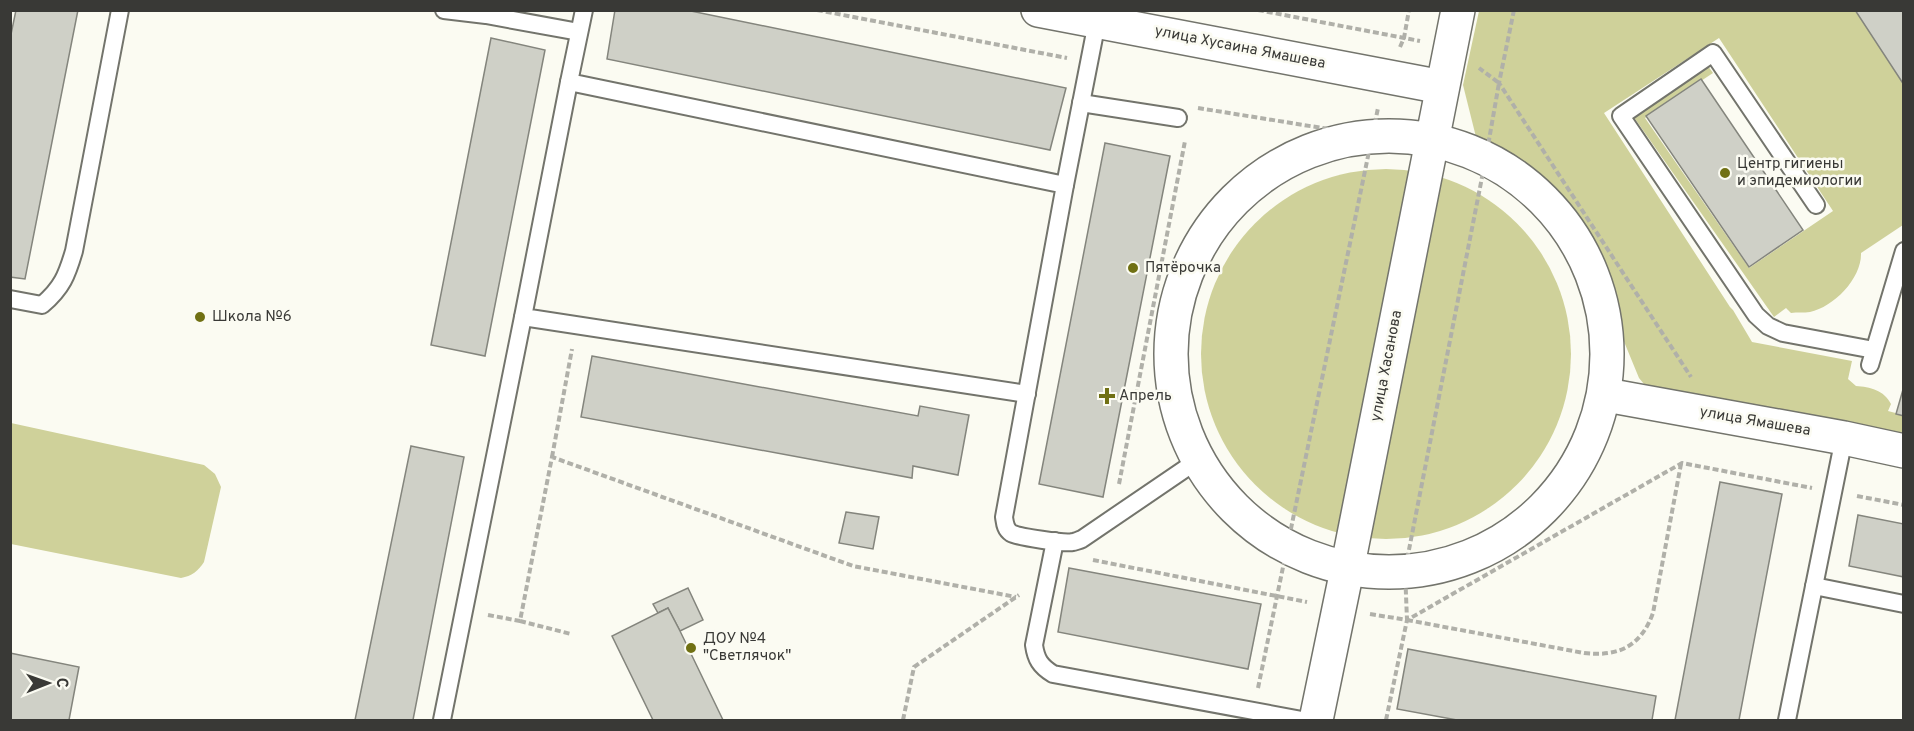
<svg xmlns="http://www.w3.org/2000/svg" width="1914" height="731" font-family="Overpass,sans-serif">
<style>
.green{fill:#cfd19a}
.building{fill:#cfd0c7;stroke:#84857d;stroke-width:1.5}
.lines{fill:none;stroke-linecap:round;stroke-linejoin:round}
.service-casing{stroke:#73746c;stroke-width:20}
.minor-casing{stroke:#73746c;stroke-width:36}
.path{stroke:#b0b0a9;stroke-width:4;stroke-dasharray:6 3;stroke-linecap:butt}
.service{stroke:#fff;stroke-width:16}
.minor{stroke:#fff;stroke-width:33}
.poi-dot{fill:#707013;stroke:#fbfbf2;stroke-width:2}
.labels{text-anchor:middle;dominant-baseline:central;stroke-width:5;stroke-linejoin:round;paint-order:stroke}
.street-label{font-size:15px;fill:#393936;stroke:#fbfbf2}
.poi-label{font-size:15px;fill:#393936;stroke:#fbfbf2;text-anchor:start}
</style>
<rect width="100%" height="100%" fill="#fbfbf2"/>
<!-- green -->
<g class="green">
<path d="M1479 11H1903V225L1861 253C1862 278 1834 307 1810 312 1804 313 1797 312 1791 313L1786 308 1774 317 1633 116 1708 66 1713 73 1645 118 1749 268 1833 211 1719 38 1604 113 1730 307 1733 310 1752 342 1852 361 1848 379 1856 386C1870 387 1884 390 1891 404L1888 411 1903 415V448L1649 390 1639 378 1611 310 1591 255 1548 192 1476 137 1463 85Z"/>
<circle cx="1386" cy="354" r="185"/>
<path d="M11 423 204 465 215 474 221 487 204 562C198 571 192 576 181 578L11 544Z"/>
</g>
<!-- building -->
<g class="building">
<path d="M16 10H78L25 279 10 277V39Z"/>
<path d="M615 10H686L1066 88 1050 150 607 59Z"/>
<path d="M1855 10H1904V85Z"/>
<path d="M491 38 545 50 485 356 431 345Z"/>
<path d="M1701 79 1803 230 1749 267 1646 116Z"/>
<path d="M1105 143 1170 156 1103 497 1039 484Z"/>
<path d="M592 356 918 416 920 406 969 415 958 475 913 466 912 478 581 417Z"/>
<path d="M1904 386V416L1896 414Z"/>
<path d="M411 446 464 457 413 720H355Z"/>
<path d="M1720 482 1782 494 1739 720H1675Z"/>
<path d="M846 512 879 517 873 549 839 543Z"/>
<path d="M1858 515 1904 524V577L1849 566Z"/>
<path d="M1069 568 1261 604 1248 669 1058 632Z"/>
<path d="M688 588 703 620 680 631 668 608 658 613 653 604Z"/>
<path d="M668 608 680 631 723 720H653L612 636Z"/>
<path d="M1408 649 1656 696 1652 720H1457L1397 709Z"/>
<path d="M10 653 79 667 69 720H10Z"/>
</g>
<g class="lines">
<defs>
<g id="service">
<path d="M444 10 486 15 579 32"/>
<path d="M584 10 569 82 1065 185 1004 517C1005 523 1005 529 1011 533 1018 537 1065 544 1073 542 1074 542 1080 540 1082 539L1198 460"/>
<path d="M569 82 523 317 1027 394"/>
<path d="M1081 103 1178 118"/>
<path d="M1065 185 1097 22"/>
<path d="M1816 205 1713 53 1621 116 1756 315 1768 326 1783 333 1874 350"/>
<path d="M10 299 42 305C62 288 67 275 74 251L120 10"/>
<path d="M1870 365 1904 251"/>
<path d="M1055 541 1034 645C1036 659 1040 666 1053 674L1302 720"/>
<path d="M1814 586 1904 604"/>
<path d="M442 720 523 317"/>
<path d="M1787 720 1844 438"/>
</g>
<g id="minor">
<path d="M1038 10 1442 87"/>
<circle cx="1389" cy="354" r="218"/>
<path d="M1606 395 1844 438 1904 451"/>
<path d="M1316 720 1347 570 1458 10"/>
</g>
</defs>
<!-- service casing -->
<use href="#service" class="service-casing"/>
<!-- minor casing -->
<use href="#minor" class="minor-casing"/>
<!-- path -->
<g class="path">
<path d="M817 10 1067 58"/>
<path d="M1258 10 1420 41"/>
<path d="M1514 10 1499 83 1691 377"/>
<path d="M1400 47 1404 38 1409 10"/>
<path d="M1198 108 1372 136"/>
<path d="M552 457 572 349"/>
<path d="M1119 484 1185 141"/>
<path d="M1857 496 1904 505"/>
<path d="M1093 560 1307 602"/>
<path d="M1370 614 1407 620 1405 570 1486 157 1499 83 1479 68"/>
<path d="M488 615 520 621 552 457 853 566 1016 597"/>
<path d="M1407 620 1584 653C1619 657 1641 646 1653 613L1681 464"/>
<path d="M520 621 571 634"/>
<path d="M1258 688 1378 108"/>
<path d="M903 720 914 667 1019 595"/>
<path d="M1386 720 1407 620 1682 463 1812 488"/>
</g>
<!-- service -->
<use href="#service" class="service"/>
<!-- minor -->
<use href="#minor" class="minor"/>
</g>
<!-- markers -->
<g class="poi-dot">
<circle cx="1725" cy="173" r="6"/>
<circle cx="1133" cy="268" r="6"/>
<circle cx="200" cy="317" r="6"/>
<path d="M1104 387h6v6h6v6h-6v6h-6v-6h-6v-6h6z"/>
<circle cx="691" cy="648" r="6"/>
</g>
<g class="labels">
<!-- street labels -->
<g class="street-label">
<text transform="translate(1240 48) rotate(11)">улица Хусаина Ямашева</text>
<text transform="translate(1387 366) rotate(-79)">улица Хасанова</text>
<text transform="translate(1755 422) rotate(10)">улица Ямашева</text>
</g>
<!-- poi labels -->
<g class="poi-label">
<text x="1737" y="164">Центр гигиены<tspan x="1737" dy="17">и эпидемиологии</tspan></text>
<text x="1145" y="268">Пятёрочка</text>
<text x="212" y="317">Школа №6</text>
<text x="1119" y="396">Апрель</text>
<text x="703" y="639">ДОУ №4<tspan x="703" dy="17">"Светлячок"</tspan></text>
</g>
</g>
<!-- border -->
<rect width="1914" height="731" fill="none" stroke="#393936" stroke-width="24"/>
<!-- north arrow -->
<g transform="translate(48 683) rotate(89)" stroke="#fbfbf2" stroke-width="4.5" paint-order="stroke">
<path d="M0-4.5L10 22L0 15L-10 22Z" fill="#393936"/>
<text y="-9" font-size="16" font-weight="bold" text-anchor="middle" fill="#393936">С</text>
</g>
</svg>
